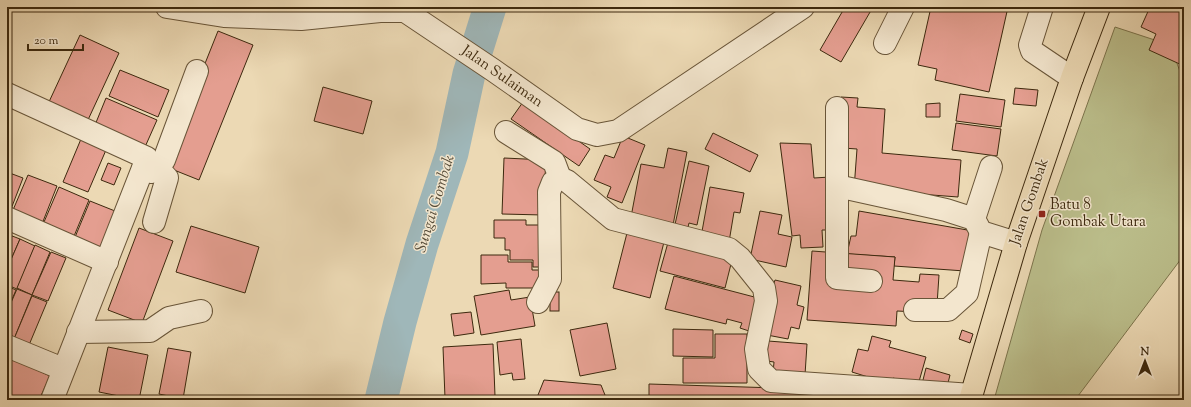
<svg xmlns="http://www.w3.org/2000/svg" width="1191" height="407" font-family="'Sorts Mill Goudy',serif">
<style>
.green{fill:#bbbe8b;stroke:#7c744c}
.lines{fill:none;stroke-linecap:round;stroke-linejoin:round}
.river{stroke:#9fb7b9;stroke-width:33}
.building{fill:#e49e90;stroke:#3d290e}
.minor-casing{stroke:#695538;stroke-width:24}
.major-casing{stroke:#3d290e;stroke-width:24}
.minor{stroke:#f3e6ce;stroke-width:22}
.major{stroke:#ecd9b4;stroke-width:22}
.poi-dot{fill:#8f2418;stroke:#f3e6ce;stroke-width:1.5}
.labels{text-anchor:middle;dominant-baseline:central;stroke-width:3;stroke-linejoin:round;paint-order:stroke}
.street-label{font-size:15px;fill:#3d290e;stroke:#f3e6ce}
.poi-label{font-size:15px;fill:#3d290e;stroke:#f3e6ce;text-anchor:start}
.water-label{font-size:16px;font-style:italic;fill:#564c39;stroke:#f3e6ce}
</style>
<rect width="100%" height="100%" fill="#ecd9b4"/>
<filter id="stains"><feTurbulence type="fractalNoise" baseFrequency=".005" numOctaves="4"/><feColorMatrix values="0 0 0 0 .2 0 0 0 0 .09 0 0 0 0 .02 0 0 0 .5 -.17"/></filter>
<radialGradient id="worn" r=".72"><stop offset=".6" stop-color="#630" stop-opacity="0"/><stop offset="1" stop-color="#630" stop-opacity=".3"/></radialGradient>
<!-- green -->
<path class="green" d="M1115 27 1170 45 1184 82V255L1075 400H994L1042 230Z"/>
<g class="lines">
<!-- river -->
<path class="river" d="M381 400 400 322 422 244 452 153 469 74 490 7"/>
</g>
<!-- building -->
<g class="building">
<path d="M845 7H873L841 62 820 50Z"/>
<path d="M931 7H1008L989 92 935 80 937 69 918 65Z"/>
<path d="M1150 7H1184V66L1149 50 1156 34 1141 27Z"/>
<path d="M218 31 253 45 199 180 164 166Z"/>
<path d="M80 35 119 53 87 122 48 104Z"/>
<path d="M120 70 169 90 158 117 109 96Z"/>
<path d="M323 87 372 101 363 134 314 121Z"/>
<path d="M1015 88 1038 90 1036 106 1013 104Z"/>
<path d="M960 94 1005 100 1001 127 956 121Z"/>
<path d="M841 97 858 98 857 107 885 109 882 153 961 160 958 197 854 189 857 149 843 148 839 122Z"/>
<path d="M106 98 157 120 145 147 95 125Z"/>
<path d="M523 102 590 149 579 166 511 119Z"/>
<path d="M940 103V117H926V104Z"/>
<path d="M956 123 1001 129 997 156 952 150Z"/>
<path d="M713 133 758 155 750 172 705 149Z"/>
<path d="M623 136 645 145 622 203 607 197 611 187 594 180 605 155 614 158Z"/>
<path d="M81 139 106 150 88 192 63 182Z"/>
<path d="M780 143 811 144 814 178 830 177 831 230H822L823 247 801 248 800 235 792 236Z"/>
<path d="M668 148 687 152 673 225 631 217 641 164 664 168Z"/>
<path d="M504 158 546 160 543 215 502 214Z"/>
<path d="M689 161 709 166 697 225 689 223 687 231 674 229Z"/>
<path d="M108 163 121 168 114 185 101 180Z"/>
<path d="M7 172 23 178 11 209 7 208Z"/>
<path d="M28 175 57 186 40 229 10 217Z"/>
<path d="M59 187 89 200 72 241 41 229Z"/>
<path d="M710 187 744 193 740 213 734 212 729 242 701 237Z"/>
<path d="M90 201 120 213 103 255 73 242Z"/>
<path d="M760 211 782 215 778 234 792 237 786 267 750 259Z"/>
<path d="M859 211 973 231 965 271 894 266 895 257 847 254 851 236H856Z"/>
<path d="M494 220H526V225H543L544 267H533V260H510V250H505V238H494Z"/>
<path d="M191 226 259 247 245 293 176 272Z"/>
<path d="M139 228 173 241 142 323 108 310Z"/>
<path d="M627 233 664 242 650 298 613 288Z"/>
<path d="M7 234 20 239 7 269Z"/>
<path d="M20 239 35 246 17 289 7 285V269Z"/>
<path d="M669 239 733 256 725 288 660 271Z"/>
<path d="M35 245 50 252 32 295 17 288Z"/>
<path d="M812 251 895 257 893 280 919 282 920 274 939 275 937 305 918 312 897 311 896 326 807 320Z"/>
<path d="M51 252 66 258 48 301 32 295Z"/>
<path d="M481 255H508V262H532V270H539L540 288H506V283L481 284Z"/>
<path d="M674 276 762 299 749 331 740 328 742 323 727 319 726 324 665 309Z"/>
<path d="M775 280 801 286 797 305 804 307 799 329 791 327 788 339 767 335 776 294 771 293Z"/>
<path d="M7 286 16 290 7 311Z"/>
<path d="M17 289 32 295 14 339 7 336V312Z"/>
<path d="M509 290 511 300 530 297 535 326 481 335 474 296Z"/>
<rect x="550" y="292" width="9" height="19"/>
<path d="M32 296 47 302 29 345 14 339Z"/>
<path d="M471 312 474 333 454 336 451 314Z"/>
<path d="M607 323 616 369 580 376 570 330Z"/>
<path d="M673 329 713 330V357L673 356Z"/>
<path d="M962 330 973 334 970 343 959 339Z"/>
<path d="M715 334H747V383H683V358H715Z"/>
<path d="M872 336 891 341 889 347 926 357 918 385 893 378 891 387 868 377 852 372 858 349 868 351Z"/>
<path d="M521 339 525 379 513 380 512 373 500 375 497 342Z"/>
<path d="M768 341 807 344 805 375 773 373 774 362 767 361Z"/>
<path d="M493 344 495 396 445 398 443 347Z"/>
<path d="M108 347 148 355 139 400 99 392Z"/>
<path d="M168 348 191 352 183 399 159 394Z"/>
<path d="M7 356 50 376 39 400H7Z"/>
<path d="M926 368 950 375 946 391 922 384Z"/>
<path d="M544 380 601 385 607 400H536Z"/>
<path d="M649 384 903 392 902 400H649Z"/>
</g>
<g class="lines">
<defs>
<g id="minor">
<path d="M167 7 224 16 301 19 380 11H405L493 70 577 129 597 135 618 131 803 7"/>
<path d="M1042 7 1030 45 1032 51 1072 78"/>
<path d="M885 43 903 7"/>
<path d="M7 94 147 158 52 400"/>
<path d="M837 108V278L871 281"/>
<path d="M506 132 554 162 560 178"/>
<path d="M143 169 152 172 164 160 197 71"/>
<path d="M837 186 946 210 974 219 981 232 1016 243"/>
<path d="M7 218 107 262"/>
<path d="M974 219 991 167"/>
<path d="M154 222 167 178 157 167"/>
<path d="M538 302 550 279 549 192 553 182 560 178 567 181 613 219 729 249 740 258 764 288 766 301 756 349 759 369 771 381 972 395"/>
<path d="M915 310H948L967 293 981 232"/>
<path d="M78 332 150 331 169 318 201 311"/>
<path d="M7 346 63 369"/>
</g>
<path id="major" d="M970 400 1016 243 1072 78 1099 7"/>
</defs>
<!-- minor casing -->
<use href="#minor" class="minor-casing"/>
<!-- major casing -->
<use href="#major" class="major-casing"/>
<!-- minor -->
<use href="#minor" class="minor"/>
<!-- major -->
<use href="#major" class="major"/>
</g>
<!-- markers -->
<rect class="poi-dot" x="1038" y="210" width="8" height="8" rx="2"/>
<g class="labels">
<!-- street labels -->
<g class="street-label">
<text transform="translate(502 77) rotate(35)">Jalan Sulaiman</text>
<text transform="translate(1030 202) rotate(-71)">Jalan Gombak</text>
</g>
<!-- poi labels -->
<g class="poi-label">
<text x="1050" y="205">Batu 8<tspan x="1050" dy="17">Gombak Utara</tspan></text>
</g>
<!-- water labels -->
<g class="water-label">
<text transform="translate(436 204) rotate(-73)">Sungai Gombak</text>
</g>
</g>
<!-- margin -->
<rect width="1191" height="407" fill="none" stroke="#ecd9b4" stroke-width="24"/>
<rect x="8" y="8" width="1175" height="391" fill="none" stroke="#3d290e" stroke-width="2"/>
<rect x="12" y="12" width="1167" height="383" fill="none" stroke="#3d290e"/>
<!-- north arrow -->
<g transform="translate(1145 361)" stroke="#f3e6ce" stroke-width="3" paint-order="stroke">
<path d="M0-3L7 15L0 10L-7 15Z" fill="#3d290e"/>
<text y="-6" font-size="11" font-weight="bold" text-anchor="middle" fill="#3d290e">N</text>
</g>
<!-- scale -->
<path d="M28 44v6h55v-6" fill="none" stroke="#3d290e" stroke-width="2"/>
<text x="34" y="44" font-size="12" fill="#3d290e" stroke="#f3e6ce" stroke-width="3" paint-order="stroke">20 m</text>
<rect width="100%" height="100%" filter="url(#stains)"/>
<rect width="100%" height="100%" fill="url(#worn)"/>
</svg>
